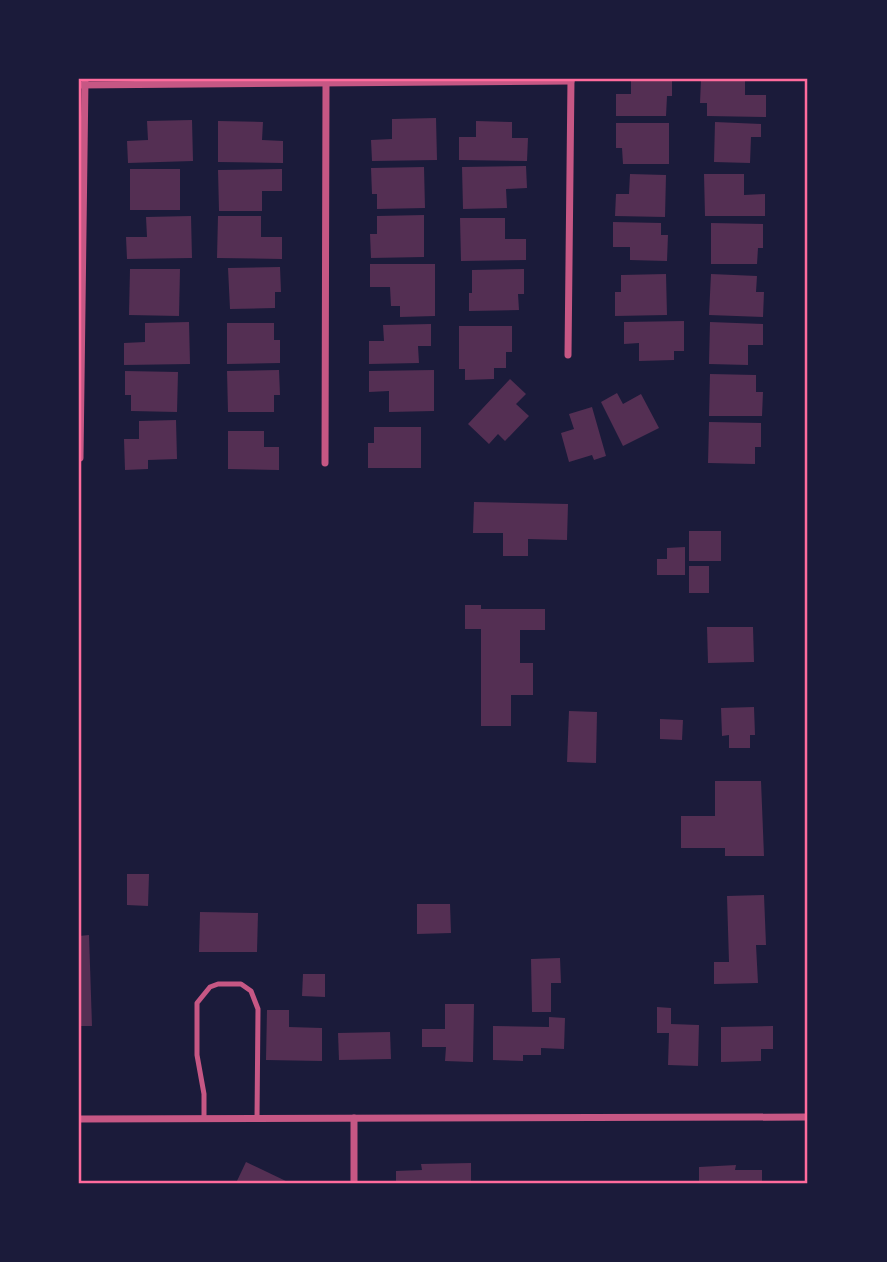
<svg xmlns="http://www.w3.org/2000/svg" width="887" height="1262" font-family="Mulish,sans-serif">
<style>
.building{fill:#542f53}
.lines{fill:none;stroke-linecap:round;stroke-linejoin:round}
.service{stroke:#c65784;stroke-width:5}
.minor{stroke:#c65784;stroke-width:7}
.neatline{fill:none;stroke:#ff6b9d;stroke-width:2.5}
</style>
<rect width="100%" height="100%" fill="#1b1b3a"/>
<!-- building -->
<g class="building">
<path d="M631 79H672V96H667L666 116H616V94H631Z"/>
<path d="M701 79H745V95H766V117L707 116V103H700Z"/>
<path d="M436 118 437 160 372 161 371 140 392 139V119Z"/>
<path d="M192 120 193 161 128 163 127 141 148 140 147 121Z"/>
<path d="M218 121 263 122 262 140 283 141V163L218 162Z"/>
<path d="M476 121 512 122V138H528L527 161 459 160V137H476Z"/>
<path d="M715 122 761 124V137H751L750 163 714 162Z"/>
<path d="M616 123H669V164H623L622 148H616Z"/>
<path d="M526 166 527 188 506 189 507 208 463 209 462 167Z"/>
<path d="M424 167 425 208 377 209V194H372L371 168Z"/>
<rect x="130" y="169" width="50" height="41"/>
<path d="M282 169V191H262V211H219L218 170Z"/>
<path d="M630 174 666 175 665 217 615 216 616 194H629Z"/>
<path d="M704 174H744V195L765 194V216H705Z"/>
<path d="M424 215V257L371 258 370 234H377V216Z"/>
<path d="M191 216 192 258 127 259 126 237H147L146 217Z"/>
<path d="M218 216H261V237H282V259L217 258Z"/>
<path d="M460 218H505V239H526V260L461 261Z"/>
<path d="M613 222 661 223V235H668L667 261 630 260V247H613Z"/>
<path d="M711 223 763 224V248H758L757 264H711Z"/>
<path d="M370 264H435V316L400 317V306H391L390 287H370Z"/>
<path d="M280 267 281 292H275V308L230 309 228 268Z"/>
<path d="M130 269H180L179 316 129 315Z"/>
<path d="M524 269V294H518L519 310 469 311V293H472V270Z"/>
<path d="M666 274 667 315 615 316V292H621V275Z"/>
<path d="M711 274 757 276 756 292H764L763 317 709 315Z"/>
<path d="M684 321V351H674V360L639 361V343L624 344V322Z"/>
<path d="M189 322 190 364 124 365V343L145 342V323Z"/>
<path d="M710 322 763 324V345H748V365L709 364Z"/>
<path d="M227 323H274V340H280V363L227 364Z"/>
<path d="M431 324V346H418L419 363 369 364V341H384L383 325Z"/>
<path d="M459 326H512V352H506V368H494V379L465 380V369H459Z"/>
<path d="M279 370 280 395H274V412H228L227 371Z"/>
<path d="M434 370V411L389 412V391L369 392V371Z"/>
<path d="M125 371 178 372 177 412 131 411V395H125Z"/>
<path d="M710 374 756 375V392H763L762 416H709Z"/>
<path d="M510 379 526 394 516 404 529 416 505 441 498 434 489 444 468 424Z"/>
<path d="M617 393 623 404 641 394 659 428 623 446 601 402Z"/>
<path d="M592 407 606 456 594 460 592 455 569 462 561 433 574 429 569 414Z"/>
<path d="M176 420 177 459 148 460V469L125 470 124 439H139V421Z"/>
<path d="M709 422 761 423V447H755V464L708 463Z"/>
<path d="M374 427H421V468H368V443H374Z"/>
<path d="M228 431H264V447H279V470L228 469Z"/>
<path d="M474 502 568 504 567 540 528 539V556H503V533H473Z"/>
<rect x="689" y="531" width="32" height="30"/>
<path d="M685 547V575H657V559H667V548Z"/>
<rect x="689" y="566" width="20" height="27"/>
<path d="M465 605H481V609H545V630H520V663H533V695H511V726H481V629H465Z"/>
<path d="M707 627H753L754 662 708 663Z"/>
<path d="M754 707 755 735H750V748H729V735L722 736 721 708Z"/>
<path d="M569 711 597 712 596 763 567 762Z"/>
<path d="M660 719 683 720 682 740 660 739Z"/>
<path d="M715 781H761L764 856H725V848H681V816H715Z"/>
<path d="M127 874H149L148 906 127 905Z"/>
<path d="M764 895 766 945H756L758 983 714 984V962H729L727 896Z"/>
<path d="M417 904H450L451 933 417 934Z"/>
<path d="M200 912 258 913 257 952H199Z"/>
<path d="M89 935 92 1026H79V936Z"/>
<path d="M560 958 561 983H551V1012H532L531 959Z"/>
<path d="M303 974H325V997L302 996Z"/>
<path d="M445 1004H474L473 1062 445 1061 446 1047H422V1029H445Z"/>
<path d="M657 1007 671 1008V1024L699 1025 698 1066 668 1065 669 1033H657Z"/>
<path d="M267 1010H289V1027L322 1028V1061L266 1060Z"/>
<path d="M549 1017 565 1018 564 1049 541 1048V1055H523V1061L493 1060V1026L549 1027Z"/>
<path d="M773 1026V1049H761V1061L721 1062V1027Z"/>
<path d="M390 1032 391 1059 339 1060 338 1033Z"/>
<path d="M246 1162 290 1183H236Z"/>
<path d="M471 1163V1183H396V1171L422 1170 421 1164Z"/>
<path d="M736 1165 735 1170H762V1183H699V1167Z"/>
</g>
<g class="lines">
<!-- service -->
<path class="service" d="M204 1119V1094L197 1055V1003L210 987 218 984H241L251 991 258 1009 257 1119"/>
<!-- minor -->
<g class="minor">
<path d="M79 85 571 81"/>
<path d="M568 355 571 79"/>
<path d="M80 458 85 79"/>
<path d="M325 463 326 83"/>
<path d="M79 1119 808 1117"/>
<path d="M354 1183V1118"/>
</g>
</g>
<!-- border -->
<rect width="887" height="1262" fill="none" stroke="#1b1b3a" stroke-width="161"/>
<rect x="80" y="80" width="726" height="1102" class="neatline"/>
</svg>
